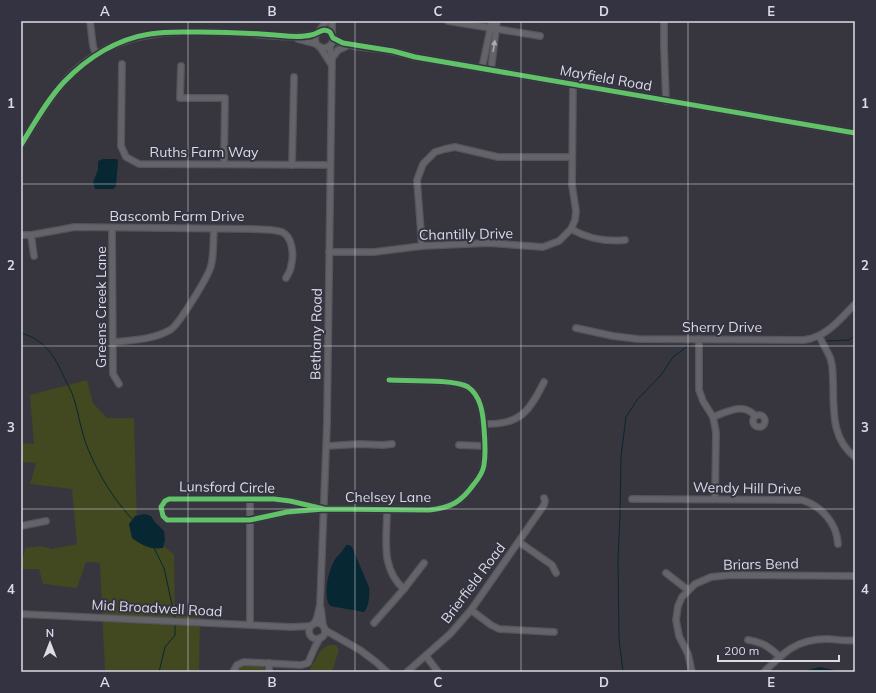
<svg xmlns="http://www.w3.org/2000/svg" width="876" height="693" font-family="Mulish,sans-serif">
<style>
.green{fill:#42481f}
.water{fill:#072733}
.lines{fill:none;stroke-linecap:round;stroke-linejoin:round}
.stream{stroke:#072733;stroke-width:1}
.minor-casing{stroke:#54545b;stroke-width:8}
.minor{stroke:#646369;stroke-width:5.5}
.cycleway-casing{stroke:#343341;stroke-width:8}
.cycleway{stroke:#61c268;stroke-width:5}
.oneway{fill:#ababb3}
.grid{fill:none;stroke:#dbdbe4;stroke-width:1;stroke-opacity:0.55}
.labels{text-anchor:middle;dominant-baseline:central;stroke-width:4;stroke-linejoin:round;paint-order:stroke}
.street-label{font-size:14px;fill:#dbdbe4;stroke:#343341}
.neatline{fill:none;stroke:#dbdbe4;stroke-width:1.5}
.grid-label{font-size:13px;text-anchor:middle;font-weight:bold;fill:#dbdbe4}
</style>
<rect width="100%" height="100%" fill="#37363e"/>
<!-- green -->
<g class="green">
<path d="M87 380 93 403 107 418H134L137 526 174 554 175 615 200 617 199 672H105L100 563 86 562 77 588 43 584 39 569H21L25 548 40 546 52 549 77 544 72 489 30 484 36 463 21 462V443L34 444 30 395Z"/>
<path d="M328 645H336L339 650 332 672H310V669L321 650Z"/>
<path d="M247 665 261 666 266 669V672H235L238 668Z"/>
</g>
<!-- water -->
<g class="water">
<path d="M103 159H117L118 161 116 186 113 189H95L93 182 98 170V161Z"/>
<path d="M145 514 151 516 154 521 164 531 165 540 163 548C150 550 142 545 132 538L129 524 135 516Z"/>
<path d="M346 545H349L352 547 369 587C370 594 369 607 364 612L330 606C323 595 328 574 333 563 336 556 343 552 346 545Z"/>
<path d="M820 667 843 672H807L808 670Z"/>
</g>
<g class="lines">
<!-- stream -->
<g class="stream">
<path d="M21 333C45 340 54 355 64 377 67 384 72 391 74 399 79 415 81 432 88 449 99 475 113 499 133 520"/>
<path d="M711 337H734"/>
<path d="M811 341H819"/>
<path d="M825 341 849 340 855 336"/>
<path d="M154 548 164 568 175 618"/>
<path d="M159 672 165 647 175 635V624"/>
<path d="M623 672 619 639 618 559 620 514 621 456 626 417 637 400 661 375 673 357 693 342"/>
</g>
<defs>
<g id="minor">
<path d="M90 21 93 46 96 55"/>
<path d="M332 21V34"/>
<path d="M448 21 540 36"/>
<path d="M664 21V46L666 101"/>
<circle cx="324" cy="39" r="9"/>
<path d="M320 30 326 21"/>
<path d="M333 38C347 49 373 47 390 51 399 52 407 55 415 57L855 133"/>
<path d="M298 39 316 44"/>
<path d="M320 47 331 64"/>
<path d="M332 58 338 50 345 47"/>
<path d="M122 64 121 146 126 157 139 164 330 165"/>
<path d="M181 66 180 98H225L224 164"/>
<path d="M482 68 492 21"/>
<path d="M491 70 497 21"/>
<path d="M21 145C34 124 46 103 62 84 110 28 170 30 237 33 263 34 291 40 316 34"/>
<path d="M292 165 294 77"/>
<path d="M112 228 113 374 119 384"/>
<path d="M571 229C589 239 605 242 625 240"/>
<path d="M21 235H31L75 227 253 229C262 230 273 229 282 232 293 237 294 256 291 266 291 270 288 274 286 278"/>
<path d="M31 235 34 256"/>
<path d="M422 246 417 180 423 164 435 152 445 149 455 147 498 157H572"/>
<path d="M329 252H374L422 246 488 243 543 247 559 241 571 229 575 220 576 211 572 185 573 84"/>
<path d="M576 328 613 336 638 339 804 340C827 337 840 319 855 304"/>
<path d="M819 336 830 357 832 365C836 397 826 435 855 457"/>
<path d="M699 339V390L703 401 713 417 716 432 715 499"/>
<path d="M113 342C133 340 152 340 170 330 178 326 208 277 211 266 214 255 213 241 214 229"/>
<circle cx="759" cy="421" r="6"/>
<path d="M713 417C726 412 744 402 755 416"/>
<path d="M484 424C520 425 529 412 544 382"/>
<path d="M459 445 485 446"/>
<path d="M327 446 359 444 383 445 392 444"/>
<path d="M632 499 802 500C822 506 837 524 838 544"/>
<path d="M250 500V625"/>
<path d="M324 509 290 501 274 499H169L165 501 161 507 163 516 167 520H250L287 512 324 509 429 510C451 508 461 502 474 484 479 478 483 472 484 465 486 453 485 440 484 428 483 414 481 396 468 387 455 379 406 381 389 380"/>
<path d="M387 510C387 539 380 568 404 589"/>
<path d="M21 526 46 521"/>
<path d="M519 542 552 565 556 573"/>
<path d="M666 573 688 590"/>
<path d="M321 609 323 626"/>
<path d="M471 610 491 625 499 629 554 632"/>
<path d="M21 614 291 627 311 626"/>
<path d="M374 623 404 589 424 563"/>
<circle cx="317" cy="631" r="8"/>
<path d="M314 624 317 618 320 605 327 423 332 58 330 50V46"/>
<path d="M325 630 360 650 376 662 387 672"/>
<path d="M748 640C763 642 769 647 780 657"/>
<path d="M426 656 438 672"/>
<path d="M233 672 237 665 244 662 301 665 308 663 315 647 320 638"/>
<path d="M269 672V663"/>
<path d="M407 672 450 634 471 610 544 505 545 501 544 498"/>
<path d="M692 672 688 654 679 636 676 620 678 606 682 597 695 584 711 577 731 575 855 576"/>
<path d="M764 672C784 652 797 639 827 639 837 639 845 642 855 640"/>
</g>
</defs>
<!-- minor casing -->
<use href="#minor" class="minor-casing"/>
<!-- minor -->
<use href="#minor" class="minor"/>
<defs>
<g id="cycleway">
<path d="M21 145C34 124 47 100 64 82 87 58 117 39 150 34 166 31 182 32 199 32 224 32 249 33 275 35 287 36 299 38 311 35 319 34 322 27 330 32L333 38 343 43 393 51 415 57 855 133"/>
<path d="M324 509 290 501 274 499H169L165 501 161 507 163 516 167 520H250L287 512 324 509 429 510C451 508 461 502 474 484 479 478 483 472 484 465 486 453 485 440 484 428 483 414 481 396 468 387 455 379 406 381 389 380"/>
</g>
</defs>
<!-- cycleway casing -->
<use href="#cycleway" class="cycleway-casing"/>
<!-- cycleway -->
<use href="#cycleway" class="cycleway"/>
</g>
<!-- one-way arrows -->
<defs><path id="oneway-solid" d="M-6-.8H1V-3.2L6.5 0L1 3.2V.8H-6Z"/></defs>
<use class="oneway" href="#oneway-solid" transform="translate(494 46) rotate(-81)"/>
<!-- grid -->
<path class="grid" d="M188 21V672M355 21V672M521 21V672M688 21V672M21 184H855M21 346H855M21 509H855"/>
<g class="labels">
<!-- street labels -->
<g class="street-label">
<text transform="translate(606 78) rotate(10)">Mayfield Road</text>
<text x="204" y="152">Ruths Farm Way</text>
<text x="177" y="216">Bascomb Farm Drive</text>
<text transform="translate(466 234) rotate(-1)">Chantilly Drive</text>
<text transform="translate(101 307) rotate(-90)">Greens Creek Lane</text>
<text x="722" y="327">Sherry Drive</text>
<text transform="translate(316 334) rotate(-89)">Bethany Road</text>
<text transform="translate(227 487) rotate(1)">Lunsford Circle</text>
<text transform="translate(747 488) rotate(1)">Wendy Hill Drive</text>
<text x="388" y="497">Chelsey Lane</text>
<text transform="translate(761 564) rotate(-1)">Briars Bend</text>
<text transform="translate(473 583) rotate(-53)">Brierfield Road</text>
<text transform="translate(157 608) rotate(3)">Mid Broadwell Road</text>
</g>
</g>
<!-- border -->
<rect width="876" height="693" fill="none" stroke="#343341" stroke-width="44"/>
<!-- north arrow -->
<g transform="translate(50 643)" stroke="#343341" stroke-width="3" paint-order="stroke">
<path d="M0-3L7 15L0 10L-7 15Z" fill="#dbdbe4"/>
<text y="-6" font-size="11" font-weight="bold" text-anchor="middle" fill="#dbdbe4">N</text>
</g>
<!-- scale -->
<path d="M718 655v6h121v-6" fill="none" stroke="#dbdbe4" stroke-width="2"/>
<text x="724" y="655" font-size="12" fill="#dbdbe4" stroke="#343341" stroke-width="3" paint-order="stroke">200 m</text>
<rect x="22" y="22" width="832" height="649" class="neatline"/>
<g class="grid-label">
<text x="105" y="16">A</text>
<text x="272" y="16">B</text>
<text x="438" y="16">C</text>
<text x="604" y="16">D</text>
<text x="771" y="16">E</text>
<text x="11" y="108">1</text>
<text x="865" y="108">1</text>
<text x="11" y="270">2</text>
<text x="865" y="270">2</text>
<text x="11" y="432">3</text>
<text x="865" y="432">3</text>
<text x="11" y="594">4</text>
<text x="865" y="594">4</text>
<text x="105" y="687">A</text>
<text x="272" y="687">B</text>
<text x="438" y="687">C</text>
<text x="604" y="687">D</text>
<text x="771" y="687">E</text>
</g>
</svg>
